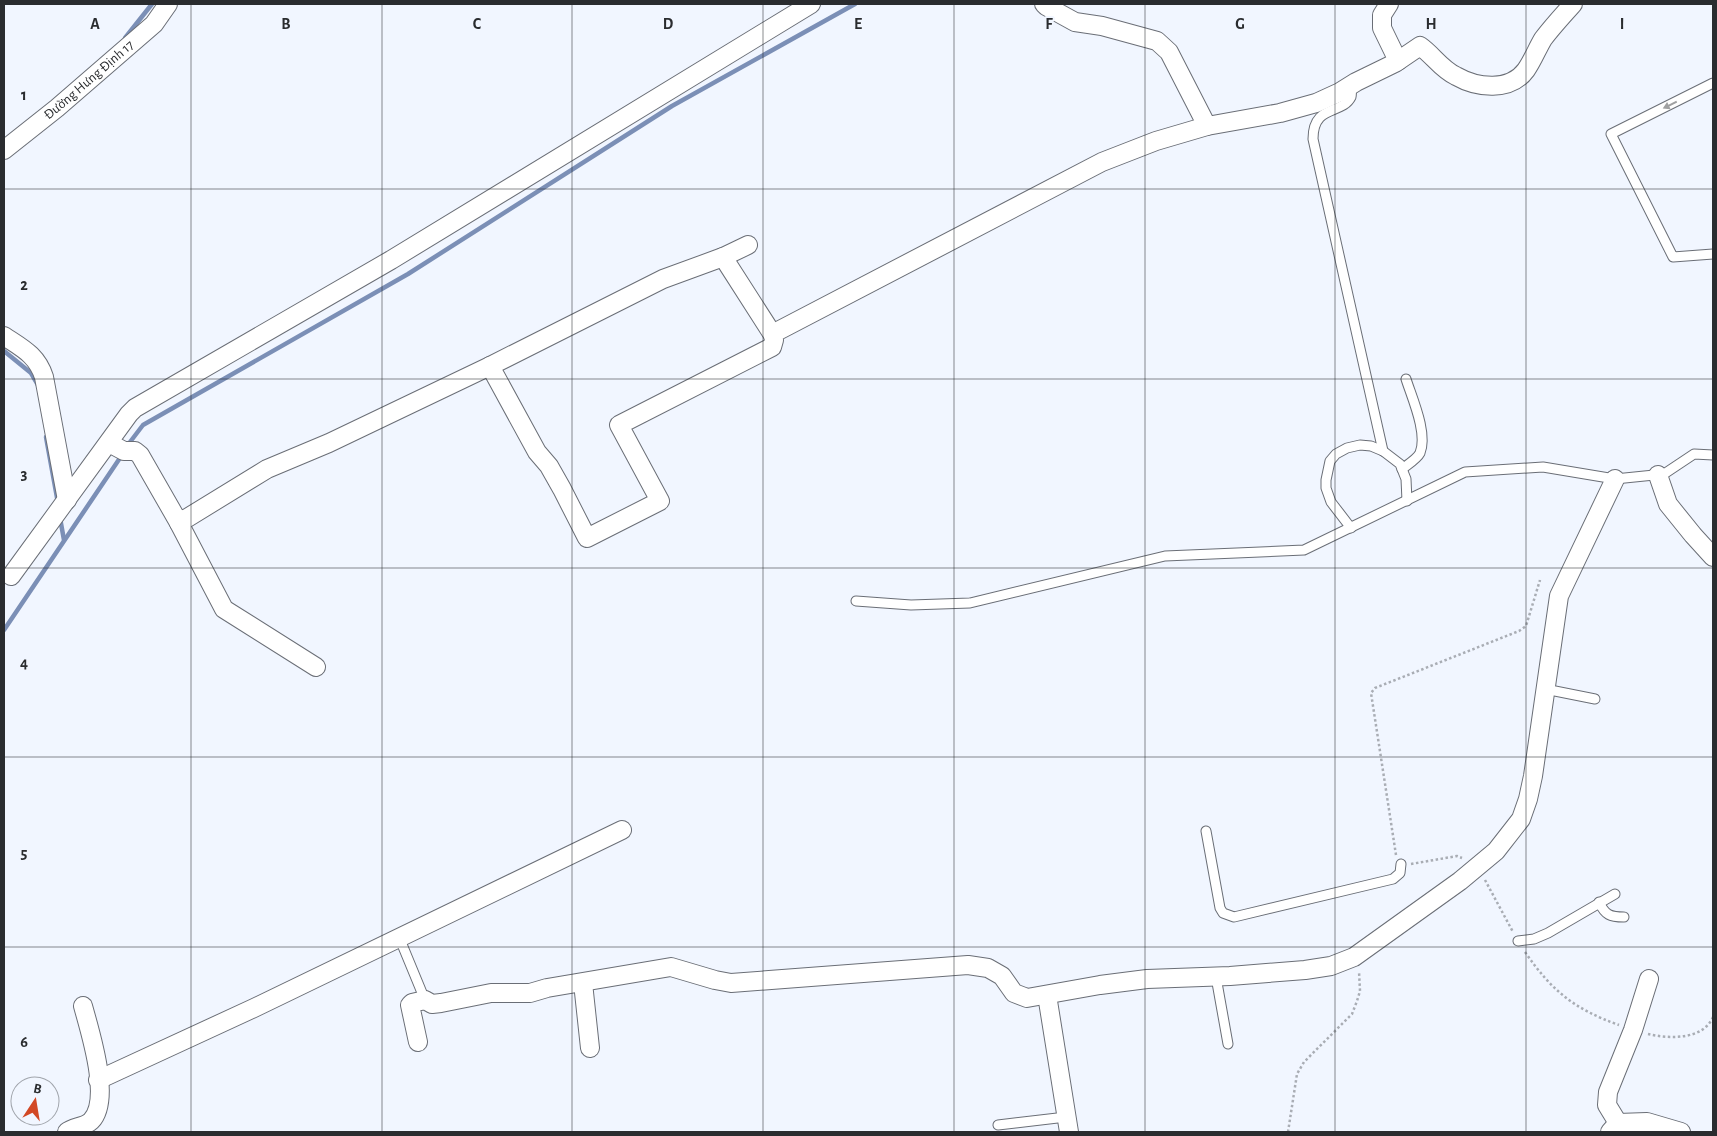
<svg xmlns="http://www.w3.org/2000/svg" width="1717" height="1136" font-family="'Alegreya Sans',sans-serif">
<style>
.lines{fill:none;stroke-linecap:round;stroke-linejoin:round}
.stream{stroke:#7b8fb6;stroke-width:4.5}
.lane-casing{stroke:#6a6e76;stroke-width:11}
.street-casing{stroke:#6a6e76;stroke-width:20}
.path{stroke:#a9adb4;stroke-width:2.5;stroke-dasharray:2.5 2.5;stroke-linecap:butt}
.lane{stroke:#fff;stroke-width:9}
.street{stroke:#fff;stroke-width:18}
.oneway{fill:#9fa0a1}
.grid{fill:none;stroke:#2a2c2f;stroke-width:1;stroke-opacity:0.55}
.labels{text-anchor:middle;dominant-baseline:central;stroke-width:4;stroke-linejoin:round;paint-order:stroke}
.street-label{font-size:14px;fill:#2a2c2f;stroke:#f1f6ff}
.grid-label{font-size:16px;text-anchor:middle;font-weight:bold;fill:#2a2c2f;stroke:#f1f6ff;stroke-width:4;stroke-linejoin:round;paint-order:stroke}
</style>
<rect width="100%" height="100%" fill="#f1f6ff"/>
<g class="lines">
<!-- stream -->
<g class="stream">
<path d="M125 38 152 4"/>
<path d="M4 351 31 373 38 385"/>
<path d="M46 437 58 503"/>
<path d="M127 446 143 425 408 274 672 106 855 4"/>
<path d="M60 518 64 540"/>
<path d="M4 630 122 455"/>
</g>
<defs>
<g id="lane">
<path d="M1713 83 1611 134 1673 257 1713 254"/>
<path d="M1351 85C1351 89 1352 94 1351 97 1342 115 1313 104 1313 139L1383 451"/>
<path d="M1402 469C1407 465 1417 459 1420 453 1428 433 1412 398 1406 379"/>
<path d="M1351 528 1331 502 1326 488V480L1330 461 1336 454 1347 448 1360 445 1371 446 1383 451 1400 464 1406 479 1407 501"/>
<path d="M856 601 911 605 970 603 1165 556 1304 550 1465 472 1543 467 1615 479 1664 474 1694 454 1713 455"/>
<path d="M1545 689 1595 699"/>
<path d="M1206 831 1220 908 1223 913 1234 917 1393 879 1400 873 1401 864"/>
<path d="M1599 902C1605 915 1610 917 1624 917"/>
<path d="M399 937 425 1000"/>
<path d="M1518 941 1534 939 1548 933 1615 894"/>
<path d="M1216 977 1228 1044"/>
<path d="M998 1125 1066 1117"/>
</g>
<g id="street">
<path d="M1044 4 1046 6 1075 22 1102 26 1157 41 1169 52 1207 126 1280 113 1316 103 1340 92 1356 82 1395 63 1420 46C1433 55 1441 69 1456 76 1477 88 1510 92 1526 70 1533 60 1537 49 1543 39 1552 27 1563 15 1573 4"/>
<path d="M1389 4 1382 15V28L1398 61"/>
<path id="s1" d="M4 150 57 108 154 24 168 4"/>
<path d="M723 257 773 335"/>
<path d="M4 336C22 348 37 355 44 377L67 500"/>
<path d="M490 366 537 452 549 466 562 489 587 538 660 501 619 425 772 347 774 340 773 335 776 332 1102 162 1156 141 1207 126"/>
<path d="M109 443 124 451H135L140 455 179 523 267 469 329 443 490 366 663 279 723 257 748 245"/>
<path d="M1658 475 1668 504 1693 535 1713 557"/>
<path d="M179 523 224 609 316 667"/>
<path d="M11 576 129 414 135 408 391 260 811 4"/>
<path d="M583 983 590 1048"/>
<path d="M1047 995 1069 1132"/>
<path d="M418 1042 410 1005 412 1003 425 1000 432 1004 441 1003 491 993H530L547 988 671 967 715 980 731 983 968 965 988 968 1002 976 1014 993 1027 998 1100 985 1147 979 1230 976 1305 970 1331 966 1354 957 1460 881 1496 851 1521 819 1528 799 1533 776 1559 596 1615 479"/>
<path d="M98 1080 254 1008 622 830"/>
<path d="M1618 1123 1607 1105 1608 1092 1633 1030 1649 979"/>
<path d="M67 1132C73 1127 85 1127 91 1121 112 1100 90 1032 83 1006"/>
<path d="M1610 1132 1618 1123 1647 1122 1681 1132"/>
</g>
</defs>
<!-- lane casing -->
<use href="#lane" class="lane-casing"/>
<!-- street casing -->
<use href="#street" class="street-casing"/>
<!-- path -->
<g class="path">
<path d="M1396 855 1371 693 1375 688 1519 631 1526 626 1540 580"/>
<path d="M1411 864 1457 856 1462 858"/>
<path d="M1485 880 1513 932"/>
<path d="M1525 952C1552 991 1574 1009 1619 1025"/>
<path d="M1648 1034C1670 1039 1703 1040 1713 1017"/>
<path d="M1288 1132 1297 1074 1304 1062 1352 1014 1357 1001 1360 991 1359 971"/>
</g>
<!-- lane -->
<use href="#lane" class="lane"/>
<!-- street -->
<use href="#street" class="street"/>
</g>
<!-- one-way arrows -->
<defs><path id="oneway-solid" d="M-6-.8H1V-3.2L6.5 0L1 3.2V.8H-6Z" transform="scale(1.25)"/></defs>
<use class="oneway" href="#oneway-solid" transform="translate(1670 105) rotate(154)"/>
<!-- grid -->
<path class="grid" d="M191 4V1132M382 4V1132M572 4V1132M763 4V1132M954 4V1132M1145 4V1132M1335 4V1132M1526 4V1132M4 189H1713M4 379H1713M4 568H1713M4 757H1713M4 947H1713"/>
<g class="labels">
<!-- street labels -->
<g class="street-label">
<text stroke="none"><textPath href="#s1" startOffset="110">Đường Hưng Định 17</textPath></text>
</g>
</g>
<g class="grid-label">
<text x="95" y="29">A</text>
<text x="286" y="29">B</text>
<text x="477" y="29">C</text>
<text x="668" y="29">D</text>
<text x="858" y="29">E</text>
<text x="1049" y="29">F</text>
<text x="1240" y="29">G</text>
<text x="1431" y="29">H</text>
<text x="1622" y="29">I</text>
<text x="24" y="100">1</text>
<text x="24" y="290">2</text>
<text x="24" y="479">3</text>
<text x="24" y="668">4</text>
<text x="24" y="858">5</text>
<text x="24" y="1047">6</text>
</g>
<!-- border -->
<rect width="1717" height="1136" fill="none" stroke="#2a2c2f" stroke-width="10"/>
<!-- north arrow -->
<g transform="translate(35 1101) rotate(12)"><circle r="24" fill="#f1f6ff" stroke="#a1a5ac"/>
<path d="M0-4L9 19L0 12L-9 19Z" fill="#d24825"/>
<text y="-8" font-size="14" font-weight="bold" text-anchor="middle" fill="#2a2c2f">B</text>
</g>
</svg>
